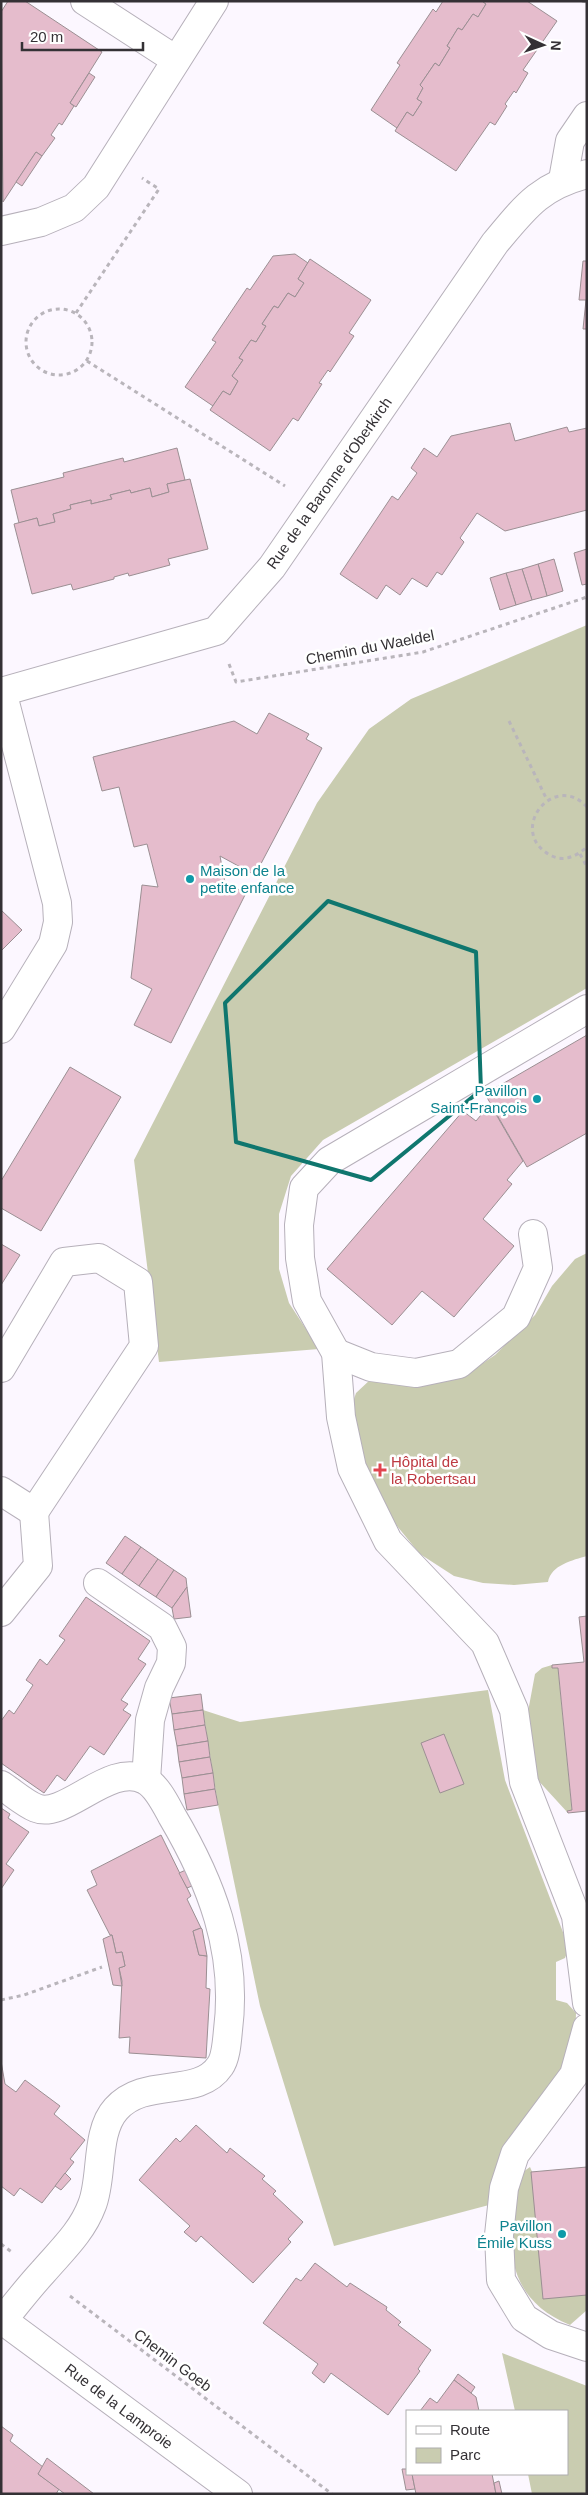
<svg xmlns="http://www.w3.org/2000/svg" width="588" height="2495" font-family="Arial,sans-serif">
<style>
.green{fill:#c9ccb0}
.building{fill:#e5bccc;stroke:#9b8f93}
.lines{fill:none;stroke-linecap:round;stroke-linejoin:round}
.minor-casing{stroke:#b6b0ba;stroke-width:30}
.path{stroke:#b9b5bb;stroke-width:3;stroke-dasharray:4 4;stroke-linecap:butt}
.minor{stroke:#fff;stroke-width:28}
.marked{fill:none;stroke:#0f766e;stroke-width:4;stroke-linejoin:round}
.culture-dot{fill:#0f9aa8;stroke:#fff;stroke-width:2}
.health-dot{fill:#e0444e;stroke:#fff;stroke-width:2}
.labels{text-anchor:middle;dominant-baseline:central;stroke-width:5;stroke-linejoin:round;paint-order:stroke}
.street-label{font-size:15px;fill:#343135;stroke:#fff}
.culture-label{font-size:15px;fill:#0d838f;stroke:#fff;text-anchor:end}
.health-label{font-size:15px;fill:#be3a42;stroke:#fff;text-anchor:start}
</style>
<rect width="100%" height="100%" fill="#fcf7ff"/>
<!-- green -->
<g class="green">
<path d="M587 625V988L323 1140 291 1176 279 1214V1269L289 1303 319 1349 159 1362 134 1160 317 803 369 729 411 699Z"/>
<path d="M587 1253V1556C573 1560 551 1565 548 1582L514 1585 483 1583 454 1576 420 1554 397 1526 377 1492 359 1451 352 1405 356 1393 371 1379 470 1372 495 1355 535 1315 552 1286 575 1259Z"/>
<path d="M552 1665 553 1668H558L572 1810 568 1813 535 1777 527 1717 535 1674 542 1668Z"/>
<path d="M488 1690 505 1780 569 1948 565 1958 556 1962V2000L567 2003 576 2013C576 2051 554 2084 531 2112 523 2122 513 2132 506 2142 495 2161 493 2184 489 2205L334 2246 260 2006 218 1805 203 1710 240 1722Z"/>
<path d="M530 2167 587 2295V2310L570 2325C501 2297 505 2236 520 2174Z"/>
<path d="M502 2353 587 2386V2494H532L528 2474H567V2411H515Z"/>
</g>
<!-- building -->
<g class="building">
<path d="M8 1H25L102 52 70 103 74 106 62 125 59 123 51 135 55 138 42 156 36 152 3 202 1 12Z"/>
<path d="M443 1H482L486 4 478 17 473 14 462 30 458 28 447 46 450 48 439 66 435 63 420 85 423 88 417 99 422 102 413 116 407 112 397 128 371 110 400 65 397 63 433 9 436 12Z"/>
<path d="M482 1H527L557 21 523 70 528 73 516 93 514 91 505 104 507 106 495 125 490 122 456 171 395 131 407 112 413 116 422 102 417 99 423 88 420 85 435 63 439 66 450 48 447 46 458 28 462 30 473 14 478 17 486 4Z"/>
<path d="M89 73 95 77 76 107 70 103Z"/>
<path d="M36 152 42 156 22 186 16 182Z"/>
<path d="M295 254 308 263 298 279 304 283 295 297 288 293 278 308 274 306 262 324 266 326 256 342 251 340 239 358 243 360 232 376 238 381 230 395 223 391 213 406 185 387 216 342 212 340 247 288 250 290 273 256Z"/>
<path d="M310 259 371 300 349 333 354 336 330 372 328 370 319 383 322 384 298 421 293 418 270 451 210 410 223 391 230 395 238 381 232 376 243 360 239 358 251 340 256 342 266 326 262 324 274 306 278 308 288 293 295 297 304 283 298 279Z"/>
<path d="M583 261H587V329H583L586 300H579Z"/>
<path d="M510 423 515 441 567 427 569 432 587 428V510L505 531 477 513 460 538 464 542 442 575 437 572 427 587 412 578 400 595 386 585 377 599 340 574 392 496 398 500 417 473 411 468 424 448 437 457 451 436Z"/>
<path d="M177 448 185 480 167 484 169 492 152 497 150 488 131 493 130 490 110 495 112 499 91 504V500L70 505 71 509 53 514 55 522 39 526 37 518 19 523 11 490 64 477 63 473 123 458 124 462Z"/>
<path d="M190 479 208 549 168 559 170 565 129 576 128 573 114 577V579L73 590 71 584 32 594 14 524 37 518 39 526 55 522 53 514 71 509 70 505 91 500V504L112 499 110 495 130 490 131 493 150 488 152 497 169 492 167 484Z"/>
<path d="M587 549V584L582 585 574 553Z"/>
<path d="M554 559 563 591 547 596 538 564Z"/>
<path d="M538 564 547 596 532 600 522 569Z"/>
<path d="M522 569 532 600 516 605 506 573Z"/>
<path d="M506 573 516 605 500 610 490 578Z"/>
<path d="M269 713 309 734 306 739 322 748 255 875 220 856 225 883 246 893 171 1043 134 1025 152 989 131 978 142 885 158 887 147 844 134 847 119 787 102 791 93 757 234 721 257 734Z"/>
<path d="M1 910 22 930 1 951Z"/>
<path d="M587 1035V1133L527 1167 485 1094Z"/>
<path d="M70 1067 121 1097 41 1231 1 1208V1181Z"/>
<path d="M490 1104 523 1161 507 1180 512 1184 483 1219 514 1246 454 1317 422 1291 392 1325 327 1269 463 1111 476 1121Z"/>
<path d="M1 1244 20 1255 1 1285Z"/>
<path d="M125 1536 141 1547 122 1574 106 1563Z"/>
<path d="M141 1547 158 1559 139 1586 122 1574Z"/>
<path d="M158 1559 174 1570 156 1597 139 1586Z"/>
<path d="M174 1570 186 1578 187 1587 172 1608 156 1597Z"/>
<path d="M187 1587 191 1617 174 1619 172 1608Z"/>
<path d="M86 1597 150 1641 138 1659 146 1664 121 1700 128 1704 123 1710 131 1715 104 1755 90 1746 65 1781 57 1775 44 1793 1 1763V1721L9 1710 14 1714 33 1685 26 1680 40 1659 47 1665 65 1640 59 1636Z"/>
<path d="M587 1616V1811L568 1813 567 1811 572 1810 558 1668H552V1665L584 1662 579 1617Z"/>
<path d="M201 1694 203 1710 172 1714 169 1698Z"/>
<path d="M203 1710 205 1725 174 1730 172 1714Z"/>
<path d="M205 1725 208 1741 177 1746 174 1730Z"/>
<path d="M444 1734 464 1784 440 1793 421 1743Z"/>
<path d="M208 1741 210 1757 179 1762 177 1746Z"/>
<path d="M210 1757 213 1773 182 1778 179 1762Z"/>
<path d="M213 1773 215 1789 184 1794 182 1778Z"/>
<path d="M215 1789 218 1805 187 1810 184 1794Z"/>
<path d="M1 1808 10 1814 8 1818 29 1832 6 1864 14 1870 1 1889Z"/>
<path d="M161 1835 191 1896 187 1899 201 1928 193 1931 199 1955 207 1956 206 1988 210 1989 206 2058 129 2053 130 2037 119 2038 122 1981 119 1968 125 1966 122 1952 116 1953 112 1935H110L87 1890 97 1885 91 1871Z"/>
<path d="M188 1869 192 1886 187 1888 179 1873Z"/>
<path d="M201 1928 202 1929 207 1956 199 1955 193 1931Z"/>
<path d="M112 1935 116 1953 122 1952 125 1966 119 1968 122 1986 113 1985 103 1939Z"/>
<path d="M1 2061 5 2084 16 2092 25 2080 60 2106 54 2114 85 2140 70 2159 74 2162 42 2203 20 2188 14 2196 1 2186Z"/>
<path d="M196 2125 227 2153 230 2148 265 2176 262 2179 276 2191 273 2194 303 2222 288 2239 291 2242 253 2283 201 2236 196 2242 184 2232 190 2226 139 2180 176 2138 180 2142Z"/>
<path d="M587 2167V2295L543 2299 531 2172Z"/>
<path d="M65 2173 71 2179 61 2190 55 2186Z"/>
<path d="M315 2263 347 2287 350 2283 387 2307 386 2310 401 2322 398 2325 431 2350 418 2369 420 2371 388 2415 331 2373 324 2383 312 2373 318 2364 263 2323 296 2278 301 2281Z"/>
<path d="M458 2374 475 2387 471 2393 454 2380Z"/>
<path d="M454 2380 476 2397 479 2411H420L430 2398 437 2403Z"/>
<path d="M1 2426 13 2435 10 2441 43 2467 38 2474 59 2489 56 2494H1Z"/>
<path d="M47 2458 94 2494H65L38 2474Z"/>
<path d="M402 2469H407V2474H412L415 2489 406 2490Z"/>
<path d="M412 2474H492L496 2494H416Z"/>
<path d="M499 2481 502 2494H496L494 2483Z"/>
</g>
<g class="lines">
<defs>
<g id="minor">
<path d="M85 1 176 60"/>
<path d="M563 180 570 141 587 116"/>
<path d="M1 231 41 222 74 208 96 187 214 1"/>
<path d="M1 692 216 631 272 567 495 243C525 207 540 186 587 174"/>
<path d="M587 1009 329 1161 304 1188 299 1225 300 1258 307 1301 336 1353 341 1417 352 1468 388 1541 485 1643 514 1710 524 1782 576 1916 587 2003"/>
<path d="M1 1029 53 944 58 922 57 903 2 691"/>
<path d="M336 1353 371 1367 416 1373 459 1364 516 1317 538 1268 533 1234"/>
<path d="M1 1368 64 1262 99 1258 138 1282 144 1346 34 1512 1 1491"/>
<path d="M98 1583 162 1627 172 1647 171 1663 159 1688 150 1720 146 1780"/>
<path d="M1 1612 38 1566 34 1512"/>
<path d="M1 1785C12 1792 24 1803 36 1808 65 1820 110 1761 145 1780 157 1786 166 1805 172 1816 211 1882 238 1951 228 2030 227 2040 226 2058 220 2066 198 2099 145 2076 116 2109 95 2132 103 2178 92 2205 82 2232 61 2251 43 2272 29 2287 16 2304 3 2320"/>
<path d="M587 2028 574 2075 515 2154 504 2188 499 2235 501 2280 524 2318 551 2335 587 2347"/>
<path d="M1 2319 238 2494"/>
</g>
</defs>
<!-- minor casing -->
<use href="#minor" class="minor-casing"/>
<!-- path -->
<g class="path">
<path d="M582 1 587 2"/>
<circle cx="59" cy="342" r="33"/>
<path d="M76 313 159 189 142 178"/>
<path d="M87 361 285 486"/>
<path d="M229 664 236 682 423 652 587 597"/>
<path d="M509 721 547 800"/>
<path d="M587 807C553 770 505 833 552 856 564 862 577 856 587 847"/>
<path d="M580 854 587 867"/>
<path d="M1 2000 24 1995 102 1967"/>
<path d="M1 2244 13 2253"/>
<path d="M70 2296 332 2494"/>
</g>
<!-- minor -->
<use href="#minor" class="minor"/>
</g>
<!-- marked area -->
<path class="marked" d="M328 901 476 952 481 1090 371 1180 236 1142 225 1003Z"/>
<!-- markers -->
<g class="culture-dot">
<circle cx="190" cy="879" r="5"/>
<circle cx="537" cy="1099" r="5"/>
<circle cx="562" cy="2234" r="5"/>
</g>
<path class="health-dot" d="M377.5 1462.5h5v5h5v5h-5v5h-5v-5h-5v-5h5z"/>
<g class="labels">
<!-- street labels -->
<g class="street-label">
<text transform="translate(329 483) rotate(-55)">Rue de la Baronne d'Oberkirch</text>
<text transform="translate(370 647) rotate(-11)">Chemin du Waeldel</text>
<text transform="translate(173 2360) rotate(37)">Chemin Goeb</text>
<text transform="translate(119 2406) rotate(37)">Rue de la Lamproie</text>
</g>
<!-- culture labels -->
<g class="culture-label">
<text x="200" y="870" text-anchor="start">Maison de la<tspan x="200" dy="17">petite enfance</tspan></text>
<text x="527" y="1090">Pavillon<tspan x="527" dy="17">Saint-François</tspan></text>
<text x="552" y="2225">Pavillon<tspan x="552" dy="17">Émile Kuss</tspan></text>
</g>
<!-- health labels -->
<g class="health-label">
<text x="391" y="1461">Hôpital de<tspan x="391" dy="17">la Robertsau</tspan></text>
</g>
</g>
<!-- border -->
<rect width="588" height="2495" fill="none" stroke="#343135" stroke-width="5"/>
<!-- legend -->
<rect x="406" y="2410" width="162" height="65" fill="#ffffff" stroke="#aeadae"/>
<rect x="416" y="2426" width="25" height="8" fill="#ffffff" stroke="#aeadae"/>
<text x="450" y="2435" font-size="15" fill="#343135">Route</text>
<rect x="416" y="2448" width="25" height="15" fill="#c9ccb0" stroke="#aeadae"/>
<text x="450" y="2460" font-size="15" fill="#343135">Parc</text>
<!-- north arrow -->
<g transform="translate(543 45) rotate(93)" stroke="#ffffff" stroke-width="4" paint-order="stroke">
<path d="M0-4L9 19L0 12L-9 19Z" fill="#343135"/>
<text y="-8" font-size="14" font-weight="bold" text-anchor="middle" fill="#343135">N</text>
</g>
<!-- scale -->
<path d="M22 42v8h121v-8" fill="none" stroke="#343135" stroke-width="2.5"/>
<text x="30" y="42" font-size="15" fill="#343135" stroke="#ffffff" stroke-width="4" paint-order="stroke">20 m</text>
</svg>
